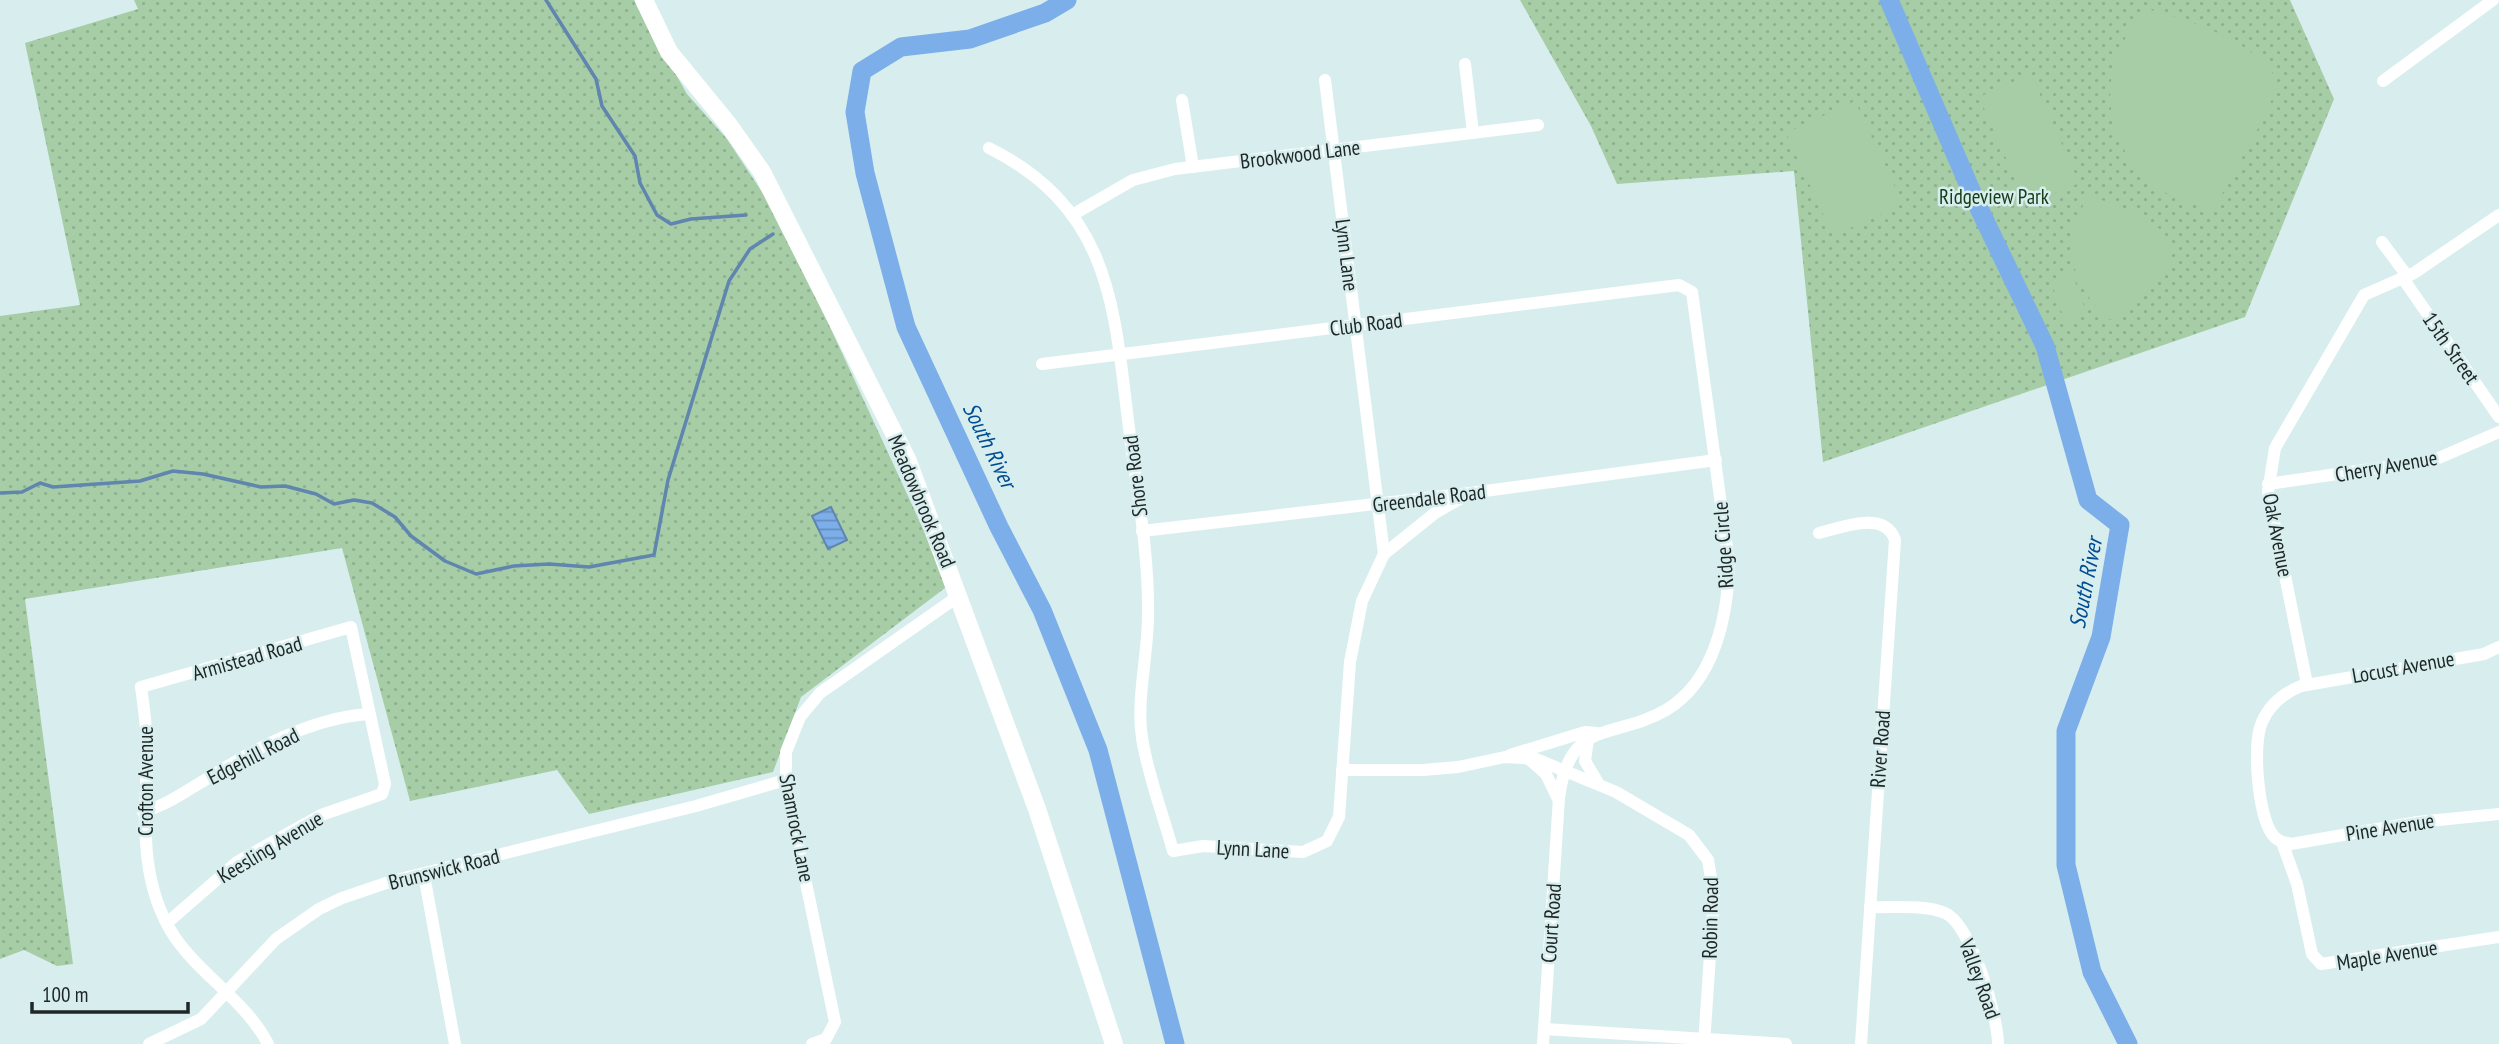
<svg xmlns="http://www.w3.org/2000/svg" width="2499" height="1044" font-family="'PT Sans Narrow',sans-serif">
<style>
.grass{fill:url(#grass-dots)}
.garden{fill:#a6cda6}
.water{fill:url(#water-rules);stroke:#6085ae;stroke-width:2}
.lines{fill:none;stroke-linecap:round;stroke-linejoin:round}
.stream{stroke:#6085ae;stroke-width:3.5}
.river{stroke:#7caee9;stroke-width:19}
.street{stroke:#fff;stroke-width:12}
.secondary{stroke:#fff;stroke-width:18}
.labels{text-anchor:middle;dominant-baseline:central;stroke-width:5;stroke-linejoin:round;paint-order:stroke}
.street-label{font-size:21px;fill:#1e2626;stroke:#d8eeee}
.park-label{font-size:21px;fill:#143d17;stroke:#d8eeee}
.water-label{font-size:23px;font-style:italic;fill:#004d92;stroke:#d8eeee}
</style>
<defs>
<pattern id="grass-dots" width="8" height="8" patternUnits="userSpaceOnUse" patternTransform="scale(1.75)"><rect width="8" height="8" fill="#a6cda6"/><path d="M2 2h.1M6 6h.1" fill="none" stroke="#8eb08f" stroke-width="1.8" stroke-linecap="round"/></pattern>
<pattern id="water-rules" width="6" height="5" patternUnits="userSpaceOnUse" patternTransform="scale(1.75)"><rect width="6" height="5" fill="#7caee9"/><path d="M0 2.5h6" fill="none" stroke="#658dbd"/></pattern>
</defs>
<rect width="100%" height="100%" fill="#d8eeee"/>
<!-- grass -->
<g class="grass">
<path d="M134 0H634L687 94 727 139 764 195 807 277 949 585 801 697 773 772 589 814 557 770 410 801 342 548 25 599 73 964 57 966 24 950 0 959V316L80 305 25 43 138 9Z"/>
<path d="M1520 0H2290L2334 99 2245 317 1823 462 1794 171 1617 184 1591 126Z"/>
</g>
<!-- garden -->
<g class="garden">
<path d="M2143 8C2182 17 2262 42 2278 83L2267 112 2214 209C2202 206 2189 204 2178 199 2132 180 2105 130 2111 81 2113 56 2130 29 2143 8Z"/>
<path d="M2031 74 2079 183 2027 206 1979 97Z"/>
<path d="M1855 101 1903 204 1833 236 1786 133Z"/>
<path d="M2089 195C2120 208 2193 225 2164 272 2155 287 2124 307 2111 320 2081 297 2065 261 2074 224 2077 214 2085 204 2089 195Z"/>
<path d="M2072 273 2087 315 2065 322 2051 281Z"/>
</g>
<!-- water -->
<path class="water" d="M831 507 847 540 828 549 812 516Z"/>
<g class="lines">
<!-- stream -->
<g class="stream">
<path d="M546 0 596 79 602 106 635 156 640 183 657 215 671 224 691 219 746 215"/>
<path d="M0 493 22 492 40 483 53 487 140 481 173 471 203 474 261 487 285 486 316 494 334 504 354 500 372 503 395 517 411 536 445 561 476 574 514 566 549 564 589 567 654 555 668 480 729 281 750 249 773 234"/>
</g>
<!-- river -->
<g class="river">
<path d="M1067 0 1045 13 970 39 901 47 862 71 855 112 865 173 906 327 999 527 1042 610 1098 750 1175 1044"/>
<path d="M1889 0 1976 202 2045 346 2088 500 2120 525 2101 637 2066 731V865L2092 972 2128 1044"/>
</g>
<!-- street -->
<g class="street">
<path d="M1465 64 1473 133"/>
<path d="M1325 80 1384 554"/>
<path d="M2383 81 2493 0"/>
<path d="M1182 100 1193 167"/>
<path d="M989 148C1115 211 1114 313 1130 436 1138 496 1149 556 1148 616 1148 654 1136 701 1142 738 1148 776 1163 814 1173 851L1203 846 1303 852 1327 841 1339 817 1350 662 1362 601 1384 554 1435 513 1470 493"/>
<path d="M1072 215 1133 180 1175 169 1538 125"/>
<path d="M2382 242 2408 277"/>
<path d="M2404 280 2499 417"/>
<path d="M1042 364 1679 285 1692 292 1729 563C1728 615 1715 681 1666 710 1615 740 1569 717 1559 798L1543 1044"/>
<path d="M2268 484 2434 460 2499 432"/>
<path d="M1142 531 1470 493 1716 460"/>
<path d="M1819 533C1840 528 1885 509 1895 540L1861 1044"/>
<path d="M2499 647 2484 654 2301 686C2284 693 2270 704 2262 722 2252 744 2258 814 2272 834 2277 841 2283 842 2291 844L2418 822 2499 814"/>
<path d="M2307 684 2268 492 2275 448 2364 295 2414 273 2499 215"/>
<path d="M1588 739 1585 761 1597 781"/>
<path d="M1510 755 1585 732 1597 733"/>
<path d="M1529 759 1546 774 1557 797"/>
<path d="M1342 770H1423L1458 767 1505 757 1536 759 1616 792 1689 835 1708 860 1714 896 1704 1044"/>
<path d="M143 812C167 805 184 792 205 780 252 750 311 718 368 714"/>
<path d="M2282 842 2297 884 2312 954 2321 964 2499 937"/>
<path d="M424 875 455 1044"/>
<path d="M1870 907C1893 908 1923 904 1945 913 1971 924 1998 1016 1998 1044"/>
<path d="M167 923 237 862 321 815 382 794 385 784 351 627 141 687C144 708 147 729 147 750 146 814 137 879 174 936 201 976 246 1001 268 1044"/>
<path d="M1544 1029 1786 1044"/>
<path d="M149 1044 201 1019 276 939 319 909 342 898 392 881 696 806 785 780"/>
<path d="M812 1044 826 1039 835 1022 786 787V752L800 717 820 693 960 595"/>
</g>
<!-- secondary -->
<path class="secondary" d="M644 0 669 52 728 124 762 172 907 459 1037 809 1114 1044"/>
</g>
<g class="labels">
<!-- street labels -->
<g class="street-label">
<text transform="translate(1300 154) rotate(-7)">Brookwood Lane</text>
<text transform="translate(1347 255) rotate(83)">Lynn Lane</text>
<text transform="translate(1366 324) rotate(-7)">Club Road</text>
<text transform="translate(2451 348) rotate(55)">15th Street</text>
<text transform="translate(2386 466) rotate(-10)">Cherry Avenue</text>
<text transform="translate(1135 476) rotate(-97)">Shore Road</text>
<text transform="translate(1429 498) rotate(-7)">Greendale Road</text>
<text transform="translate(922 501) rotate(67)">Meadowbrook Road</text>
<text transform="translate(2278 535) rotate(79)">Oak Avenue</text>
<text transform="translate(1723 545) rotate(-94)">Ridge Circle</text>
<text transform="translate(247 658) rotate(-16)">Armistead Road</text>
<text transform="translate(2403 667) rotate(-10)">Locust Avenue</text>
<text transform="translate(1880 749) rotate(-86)">River Road</text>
<text transform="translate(253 756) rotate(-27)">Edgehill Road</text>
<text transform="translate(145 781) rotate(-90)">Crofton Avenue</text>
<text transform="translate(2390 827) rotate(-9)">Pine Avenue</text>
<text transform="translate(797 828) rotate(79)">Shamrock Lane</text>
<text transform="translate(270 847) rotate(-31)">Keesling Avenue</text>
<text transform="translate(1253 849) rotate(3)">Lynn Lane</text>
<text transform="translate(444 869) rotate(-14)">Brunswick Road</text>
<text transform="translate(1710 918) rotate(-89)">Robin Road</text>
<text transform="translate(1551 923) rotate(-86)">Court Road</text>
<text transform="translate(2387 955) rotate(-9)">Maple Avenue</text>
<text transform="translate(1980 979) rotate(70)">Valley Road</text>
</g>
<!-- park labels -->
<g class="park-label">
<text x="1994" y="196">Ridgeview Park</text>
</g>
<!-- water labels -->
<g class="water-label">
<text transform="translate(990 445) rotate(64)">South River</text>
<text transform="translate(2085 583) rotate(-79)">South River</text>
</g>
</g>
<!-- scale -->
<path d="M32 1002v10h156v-10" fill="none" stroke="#1e2626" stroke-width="3.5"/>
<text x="42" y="1002" font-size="21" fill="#1e2626" stroke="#d8eeee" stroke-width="5" paint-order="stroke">100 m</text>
</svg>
